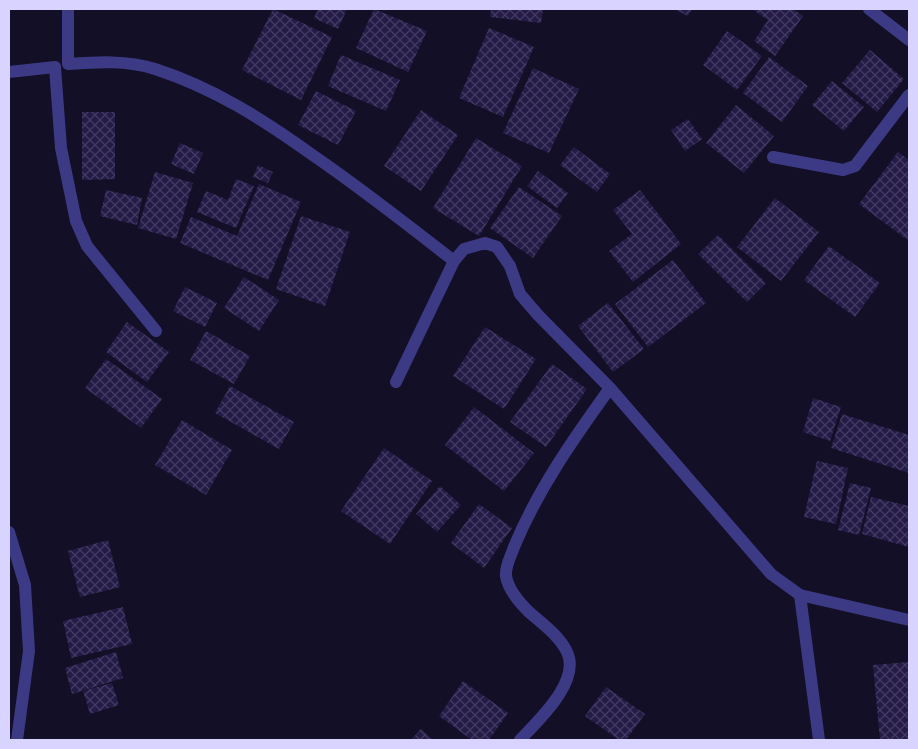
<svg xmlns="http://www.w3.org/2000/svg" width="918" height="749" font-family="'Asap Condensed',sans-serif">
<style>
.building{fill:url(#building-cross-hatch)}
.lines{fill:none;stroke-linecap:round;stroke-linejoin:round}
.street{stroke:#3d3a85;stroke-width:12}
</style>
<defs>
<pattern id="building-cross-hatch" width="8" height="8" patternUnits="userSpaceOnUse" patternTransform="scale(1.25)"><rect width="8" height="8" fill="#241b47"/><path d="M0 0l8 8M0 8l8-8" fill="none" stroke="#433b63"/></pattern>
</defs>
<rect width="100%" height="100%" fill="#130f26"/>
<!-- building -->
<g class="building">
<path d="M273 9 332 37 301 100 242 70Z"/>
<path d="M318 9H347L338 29 314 18Z"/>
<path d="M374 9 427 31 408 72 356 48Z"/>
<path d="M491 9H543L541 23 490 17Z"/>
<path d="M674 9H692L688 16Z"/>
<path d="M752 9H793L803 16 775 56 754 41 768 20Z"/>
<path d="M489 28 534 47 503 117 459 98Z"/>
<path d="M727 31 762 56 737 90 703 65Z"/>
<path d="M870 50 904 79 877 112 842 83Z"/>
<path d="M341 55 400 80 386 111 328 86Z"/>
<path d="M769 57 808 86 782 122 743 93Z"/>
<path d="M533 68 579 89 549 153 503 133Z"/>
<path d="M832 81 864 107 844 131 812 105Z"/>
<path d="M316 91 356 111 338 145 298 125Z"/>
<path d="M736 105 774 136 744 173 706 143Z"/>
<path d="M421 110 458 135 421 191 384 166Z"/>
<path d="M82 112H115V179L82 180Z"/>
<path d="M688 119 702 139 685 151 671 130Z"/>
<path d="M476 138 522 166 479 236 433 208Z"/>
<path d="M180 143 203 153 194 174 171 164Z"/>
<path d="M574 147 610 174 597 192 560 165Z"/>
<path d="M898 152 909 160V241L859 204Z"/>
<path d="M258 165 273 172 268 183 253 177Z"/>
<path d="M538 171 568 193 557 208 527 186Z"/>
<path d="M155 172 193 183 176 239 138 228Z"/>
<path d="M236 179 254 186 236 228 197 212 206 191 228 200Z"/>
<path d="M259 184 301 202 268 280 180 243 191 217 237 236Z"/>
<path d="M519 187 562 216 533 258 490 228Z"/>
<path d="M106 190 142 198 137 225 100 216Z"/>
<path d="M640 190 681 244 633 282 609 251 632 234 613 210Z"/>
<path d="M775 198 819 232 781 281 737 247Z"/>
<path d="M301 216 350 232 325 306 276 289Z"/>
<path d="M718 235 766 283 747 302 698 254Z"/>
<path d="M829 246 880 283 855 317 804 280Z"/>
<path d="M673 260 706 303 648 347 615 304Z"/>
<path d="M244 277 279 300 259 331 224 308Z"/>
<path d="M185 287 217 303 205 327 173 311Z"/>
<path d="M608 303 644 349 613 372 578 326Z"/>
<path d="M127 322 169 352 147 382 106 352Z"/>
<path d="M485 327 536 359 504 409 453 376Z"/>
<path d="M206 331 250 356 234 384 190 360Z"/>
<path d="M106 359 162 399 141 428 85 388Z"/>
<path d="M552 364 587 389 546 447 510 422Z"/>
<path d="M230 386 294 422 279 449 215 413Z"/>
<path d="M813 398 841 407 830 441 803 432Z"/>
<path d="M474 407 534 453 504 491 445 445Z"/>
<path d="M842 414 909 435V473L831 448Z"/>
<path d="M182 420 232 450 206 495 155 465Z"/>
<path d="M384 448 432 481 390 544 341 511Z"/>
<path d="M817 461 848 468 836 524 804 517Z"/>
<path d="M850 483 871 488 859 535 838 530Z"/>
<path d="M440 486 461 505 437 532 416 514Z"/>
<path d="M871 497 909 506V547L862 534Z"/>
<path d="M479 504 512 528 484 568 451 543Z"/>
<path d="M108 540 120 587 80 597 68 551Z"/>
<path d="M123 607 132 644 71 658 63 621Z"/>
<path d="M116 652 123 678 72 694 65 668Z"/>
<path d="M909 662V740H880L873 665Z"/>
<path d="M463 681 508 713 489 740H472L439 716Z"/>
<path d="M112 683 119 705 90 714 83 691Z"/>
<path d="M606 687 645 714 626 740H619L585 716Z"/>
<path d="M421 729 433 740H411Z"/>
</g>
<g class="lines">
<!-- street -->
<g class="street">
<path d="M68 9V64C97 62 127 60 155 69 214 88 264 120 314 156 362 189 408 225 454 261L396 382"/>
<path d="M869 9 909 40"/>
<path d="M9 72 55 67 61 148 76 221 87 246 156 331"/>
<path d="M773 157 843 170 855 166 909 95"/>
<path d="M454 261 464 249 485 243 497 247 510 266 520 294 538 315 610 388 771 574 800 595 909 620"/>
<path d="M9 532 25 585 29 651 17 740"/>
<path d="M800 595 819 740"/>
<path d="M520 740C539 720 581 681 567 652 559 635 541 623 528 611 519 602 508 589 506 576 505 566 511 556 514 547 538 489 574 438 610 388"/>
</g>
</g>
<!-- border -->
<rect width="918" height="749" fill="none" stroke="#d9d4ff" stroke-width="20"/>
</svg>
